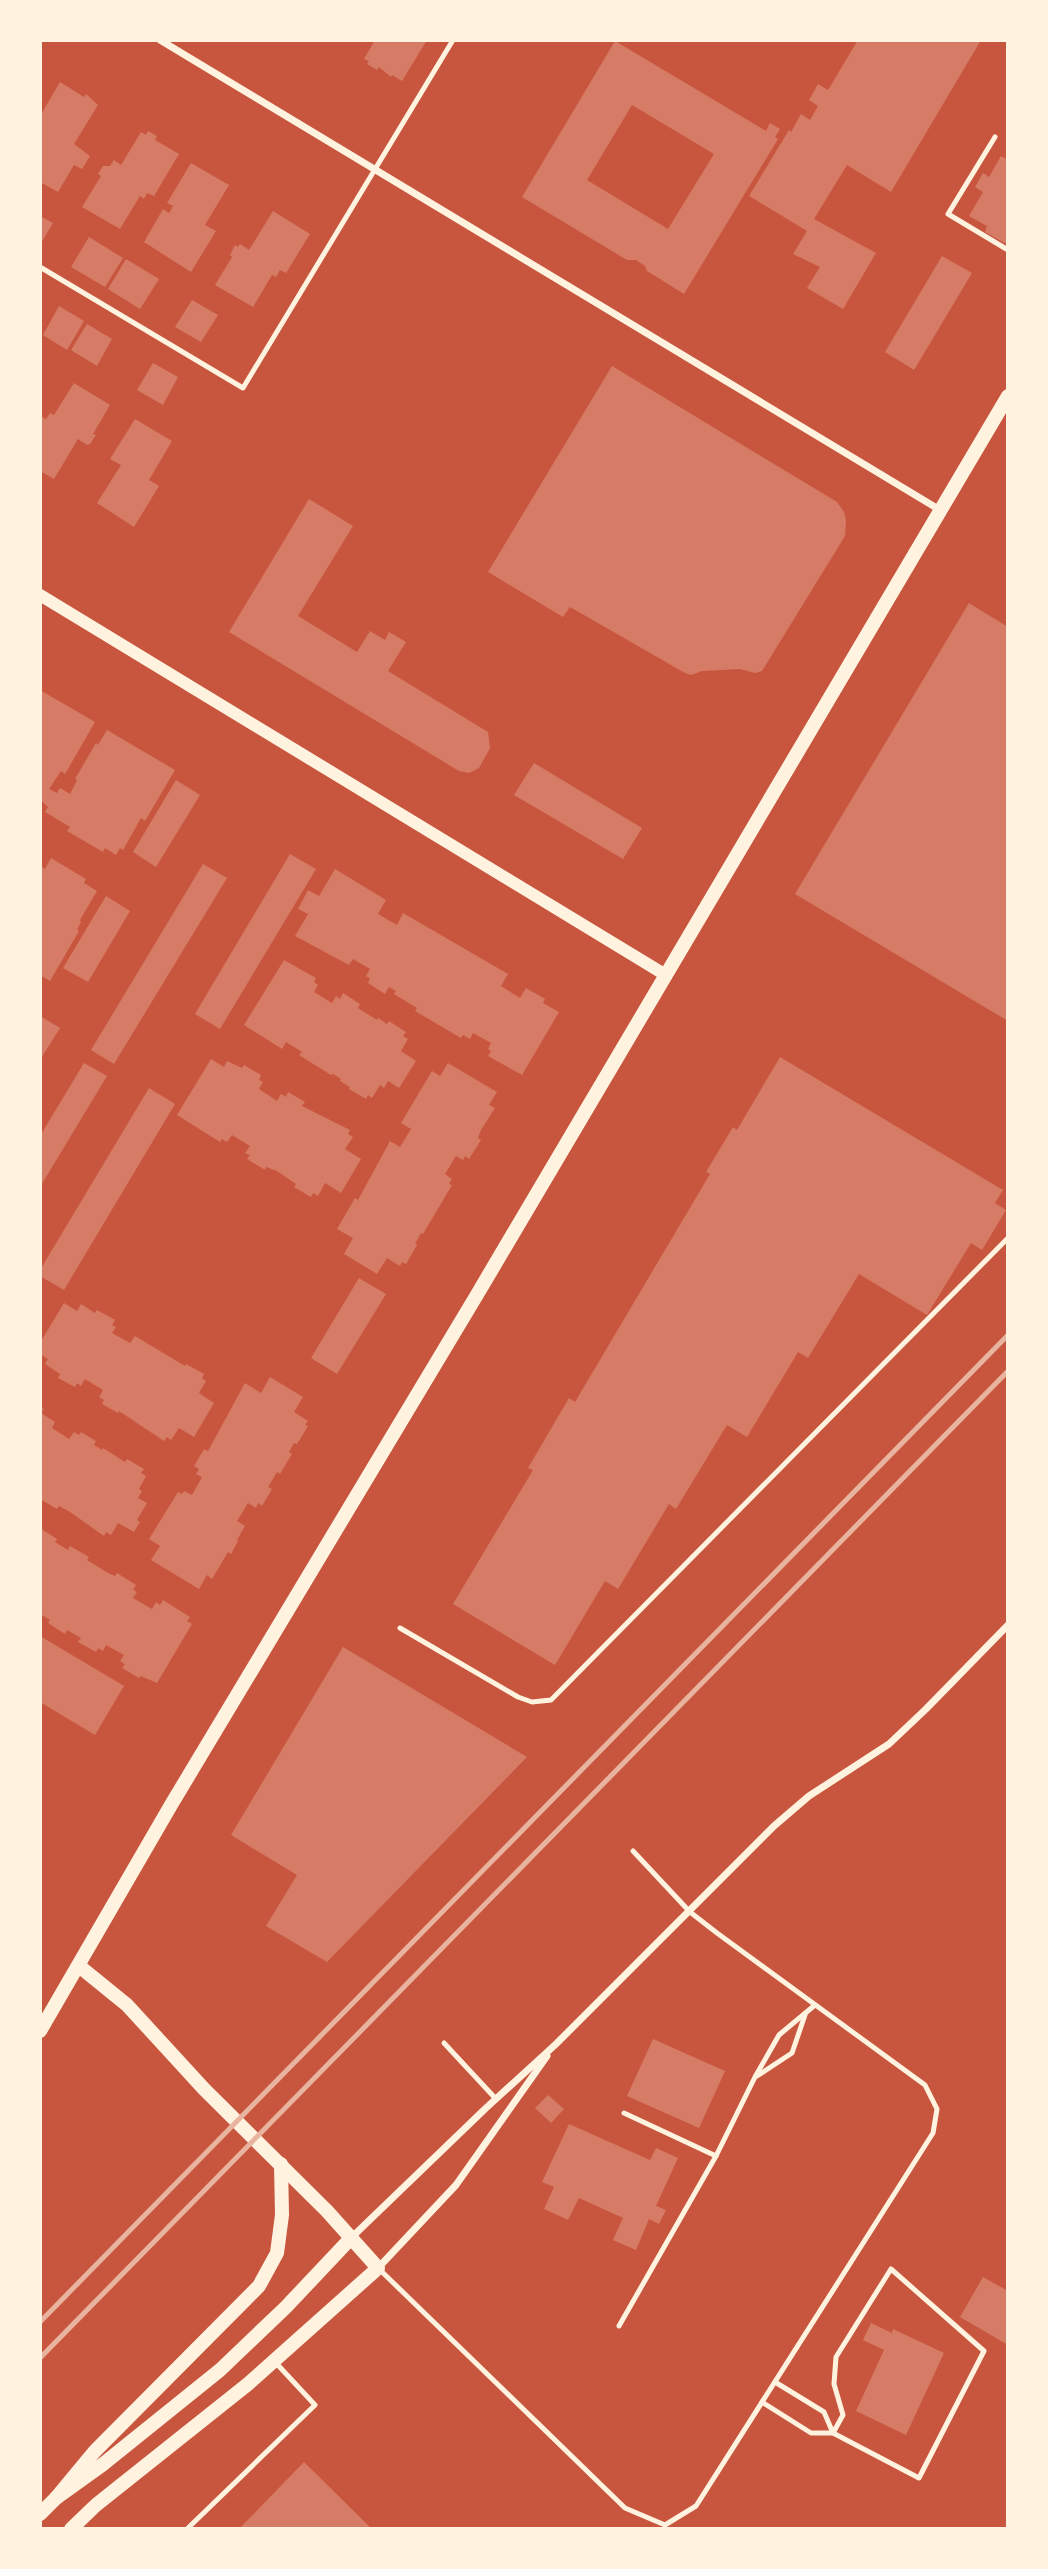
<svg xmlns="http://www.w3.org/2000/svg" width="1048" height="2569" font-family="'Sofia Sans Condensed',sans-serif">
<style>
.building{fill:#d67c66;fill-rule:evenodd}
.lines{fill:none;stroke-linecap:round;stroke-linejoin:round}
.service{stroke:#fff3e0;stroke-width:5}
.minor{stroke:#fff3e0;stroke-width:7}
.tertiary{stroke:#fff3e0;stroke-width:12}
.secondary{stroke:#fff3e0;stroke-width:14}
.rail{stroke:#e9b49f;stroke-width:5}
</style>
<rect width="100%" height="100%" fill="#c8553d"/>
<!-- building -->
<g class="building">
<path d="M375 40H427L402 81 392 75 391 77 379 67 377 70 367 64 369 61 364 59Z"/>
<path d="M858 40H981L891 192 847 165 814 219 876 253 843 309 807 288 820 267 793 254 807 231 749 196 789 130 791 132 801 114 810 120 818 106 809 100 818 84 828 90Z"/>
<path d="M615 41 766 131 770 123 780 129 775 137 778 139 684 294 647 271 645 266 636 260H627L522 197ZM632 105 714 154 668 229 587 180Z"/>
<path d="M60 82 84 97 86 94 98 105 74 144 90 156 82 169 74 165 58 192 40 182V116Z"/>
<path d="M148 131 157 136 155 140 179 154 154 196 147 193 144 199 140 196 120 229 82 207 101 176 98 174 103 166H110L114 160 121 165 141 132 146 135Z"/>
<path d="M1001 156 1008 160V245L985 232 987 226 969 216 983 192 975 187 983 173 989 177Z"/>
<path d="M191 163 229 185 205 225 216 231 191 272 144 242 163 209 169 213 173 206 167 203Z"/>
<path d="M273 211 310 234 286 273 280 270 276 277 272 275 253 307 215 285 232 257 230 255 235 245 238 247 240 244 249 250Z"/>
<path d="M40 216 53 223 40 245Z"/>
<path d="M89 237 123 258 105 287 71 267Z"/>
<path d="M942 256 972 273 914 370 885 352Z"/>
<path d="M126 259 159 279 140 309 108 289Z"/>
<path d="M192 300 218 315 201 342 175 327Z"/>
<path d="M59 306 84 321 67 350 43 335Z"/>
<path d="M87 324 112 339 97 366 71 350Z"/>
<path d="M153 363 178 377 163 405 137 390Z"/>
<path d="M612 366 837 502 844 512 846 520 845 536 762 671 755 673 740 669 702 671 691 675 685 673 570 607 563 617 488 572Z"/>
<path d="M74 383 110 405 93 434 96 435 90 444 87 445 78 439 54 479 40 471V416L46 419 50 413 54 415Z"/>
<path d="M135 419 172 441 149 480 159 486 134 527 97 503 121 465 110 459Z"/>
<path d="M309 499 353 526 298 616 357 652 370 631 385 640 389 632 406 642 388 671 488 732 490 748 479 768 469 773 459 771 229 632Z"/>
<path d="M969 603 1008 627V1021L795 894Z"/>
<path d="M40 690 95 722 65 774 61 771 49 789 57 793 60 788 70 794 77 780 75 779 96 743 98 745 107 730 175 770 145 821 141 818 123 850 120 848 116 855 105 848 103 852 67 831 70 827 45 812 48 807 40 800Z"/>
<path d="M534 763 642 828 623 859 514 795Z"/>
<path d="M176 780 200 795 156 867 133 852Z"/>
<path d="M290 854 316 869 220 1029 195 1014Z"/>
<path d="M51 858 86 879 84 883 97 891 80 920 81 922 77 930 79 931 50 981 40 975V866L45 869Z"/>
<path d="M203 864 227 878 114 1064 91 1050Z"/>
<path d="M335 869 386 900 378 914 397 925 403 913 508 974 501 986 520 998 526 988 545 999 543 1003 559 1012 522 1075 488 1056 491 1051 488 1049 491 1043 473 1033 470 1039 463 1035 461 1038 415 1011 417 1008 394 994 396 991 389 987 385 994 368 983 370 979 366 976 370 969 353 959 349 965 295 936 308 914 298 909 308 890 319 896Z"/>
<path d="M106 896 130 911 88 982 63 968Z"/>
<path d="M284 960 316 978 314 982 318 985 314 992 332 1003 336 996 340 999 343 993 360 1004 358 1008 377 1020 378 1018 387 1024 389 1021 406 1032 403 1036 408 1039 401 1051 416 1061 399 1088 388 1081 384 1088 380 1085 372 1098 368 1095 366 1099 349 1089 350 1087 340 1081 341 1079 333 1074 331 1075 299 1055 302 1052 286 1042 282 1049 244 1025Z"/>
<path d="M40 1016 60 1028 40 1060Z"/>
<path d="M780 1057 1003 1190 995 1203 1006 1210 982 1250 971 1243 927 1315 859 1274 808 1358 798 1352 747 1437 727 1425 676 1509 669 1504 618 1589 605 1581 555 1665 453 1604 533 1470 528 1468 569 1398 575 1402 710 1174 706 1172 733 1127 737 1130Z"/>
<path d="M211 1059 224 1067 227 1061 242 1068 244 1065 261 1075 259 1080 263 1082 259 1089 277 1101 281 1094 286 1097 288 1092 305 1102 302 1106 350 1130 348 1134 353 1137 345 1149 361 1159 341 1193 325 1183 318 1196 313 1193 311 1197 294 1187 296 1184 277 1171 266 1167 265 1170 247 1159 250 1155 245 1153 250 1146 232 1135 227 1142 222 1139 220 1142 177 1115Z"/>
<path d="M84 1063 107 1076 40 1187V1136Z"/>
<path d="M448 1063 497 1092 489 1105 495 1108 481 1130 478 1138 481 1140 469 1159 465 1156 463 1160 456 1156 445 1174 452 1179 449 1184 452 1185 423 1234 421 1233 415 1244 417 1245 406 1264 402 1262 400 1266 387 1258 377 1274 344 1254 353 1238 337 1229 355 1198 358 1200 390 1141 400 1147 411 1129 401 1123 432 1071 440 1076Z"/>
<path d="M149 1088 175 1104 64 1290 40 1276V1270Z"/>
<path d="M359 1278 386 1294 337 1374 311 1358Z"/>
<path d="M64 1303 77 1311 81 1304 95 1313 97 1310 115 1320 112 1325 116 1327 112 1333 130 1343 135 1336 185 1366 186 1364 204 1374 202 1378 206 1381 199 1393 214 1403 194 1437 179 1428 171 1440 167 1437 164 1441 119 1411 118 1413 102 1404 104 1400 99 1397 103 1390 85 1379 81 1386 77 1383 75 1387 58 1378 60 1374 45 1364 48 1359 40 1354V1343Z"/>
<path d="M270 1377 303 1397 294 1412 308 1421 305 1425 308 1426 297 1444 294 1443 289 1452 292 1454 280 1474 277 1472 268 1487 272 1489 262 1506 258 1503 256 1508 248 1503 237 1521 245 1526 237 1540 238 1541 231 1554 228 1552 212 1579 207 1575 199 1589 151 1560 160 1546 149 1539 178 1492 182 1494 184 1491 192 1495 202 1477 196 1474 199 1469 194 1466 204 1449 208 1451 245 1383 261 1393Z"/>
<path d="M40 1407 44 1409 41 1413 55 1422 52 1428 69 1439 74 1432 79 1435 81 1432 96 1441 94 1445 102 1450 103 1448 125 1462 127 1459 144 1469 141 1473 146 1476 139 1489 142 1491 138 1498 147 1503 137 1520 140 1522 134 1532 118 1523 111 1535 106 1532 104 1536 70 1512 59 1506 57 1509 40 1499Z"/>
<path d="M40 1528 57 1539 55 1542 68 1550 70 1546 89 1557 87 1560 108 1573 115 1576 117 1573 136 1585 133 1590 137 1592 133 1598 152 1609 156 1602 160 1605 163 1600 190 1617 187 1621 192 1624 157 1683 141 1676 139 1678 122 1668 125 1664 120 1661 124 1655 106 1645 103 1651 98 1648 96 1652 78 1642 81 1638 67 1630 65 1634 48 1623 50 1620 40 1614Z"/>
<path d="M40 1636 124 1686 95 1735 40 1702Z"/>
<path d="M343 1647 527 1757 327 1962 266 1926 297 1875 231 1835Z"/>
<path d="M653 2039 725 2071 699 2128 627 2096Z"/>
<path d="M548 2095 564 2109 551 2123 535 2108Z"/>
<path d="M569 2124 650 2160 656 2148 678 2158 656 2206 666 2210 659 2224 649 2219 636 2250 613 2240 623 2218 579 2198 568 2220 544 2209 554 2187 542 2182Z"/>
<path d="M983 2277 1008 2291V2345L960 2317Z"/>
<path d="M871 2323 892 2333 893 2329 944 2353 906 2435 856 2411 884 2350 863 2340Z"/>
<path d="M304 2462 372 2529H239Z"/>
</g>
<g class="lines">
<!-- service -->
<g class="service">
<path d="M995 137 948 214 1008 250"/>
<path d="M40 267 243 388 453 40"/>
<path d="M400 1628 518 1697 532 1702 551 1700 1008 1238"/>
<path d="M444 2043 496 2099"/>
<path d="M757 2076 792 2053 805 2015"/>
<path d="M624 2113 716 2156"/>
<path d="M378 2268 625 2508 665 2525 696 2506 933 2133 937 2109 925 2085 717 1933 690 1912 633 1851"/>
<path d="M891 2269 984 2351 919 2478 833 2433 843 2415 834 2384 836 2357Z"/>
<path d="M619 2326 716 2156 755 2077 779 2035 815 2005"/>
<path d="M762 2402 811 2433H833L824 2412 775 2382"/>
<path d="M187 2529 315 2405 276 2363"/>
</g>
<!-- minor -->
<g class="minor">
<path d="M160 40 940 510"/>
<path d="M352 2237 486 2108 556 2044 774 1826 809 1796 889 1744 926 1709 1008 1625"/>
<path d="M378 2268 456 2185 547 2056"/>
</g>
<!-- tertiary -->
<path class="tertiary" d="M40 595 664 974"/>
<!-- secondary -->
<g class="secondary">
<path d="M40 2031 171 1805 478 1293 1008 396"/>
<path d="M56 2498 95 2451 259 2286 277 2253 282 2215 281 2164"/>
<path d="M40 2514 56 2498 102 2465 220 2370 286 2307 352 2237"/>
<path d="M71 2529 96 2505 248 2384 378 2268 327 2211 204 2089 127 2005 79 1966"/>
</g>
<!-- rail -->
<g class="rail">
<path d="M40 2322 1008 1335"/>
<path d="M40 2358 1008 1371"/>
</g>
</g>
<!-- border -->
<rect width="1048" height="2569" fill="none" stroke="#fff3e0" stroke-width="84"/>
</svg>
